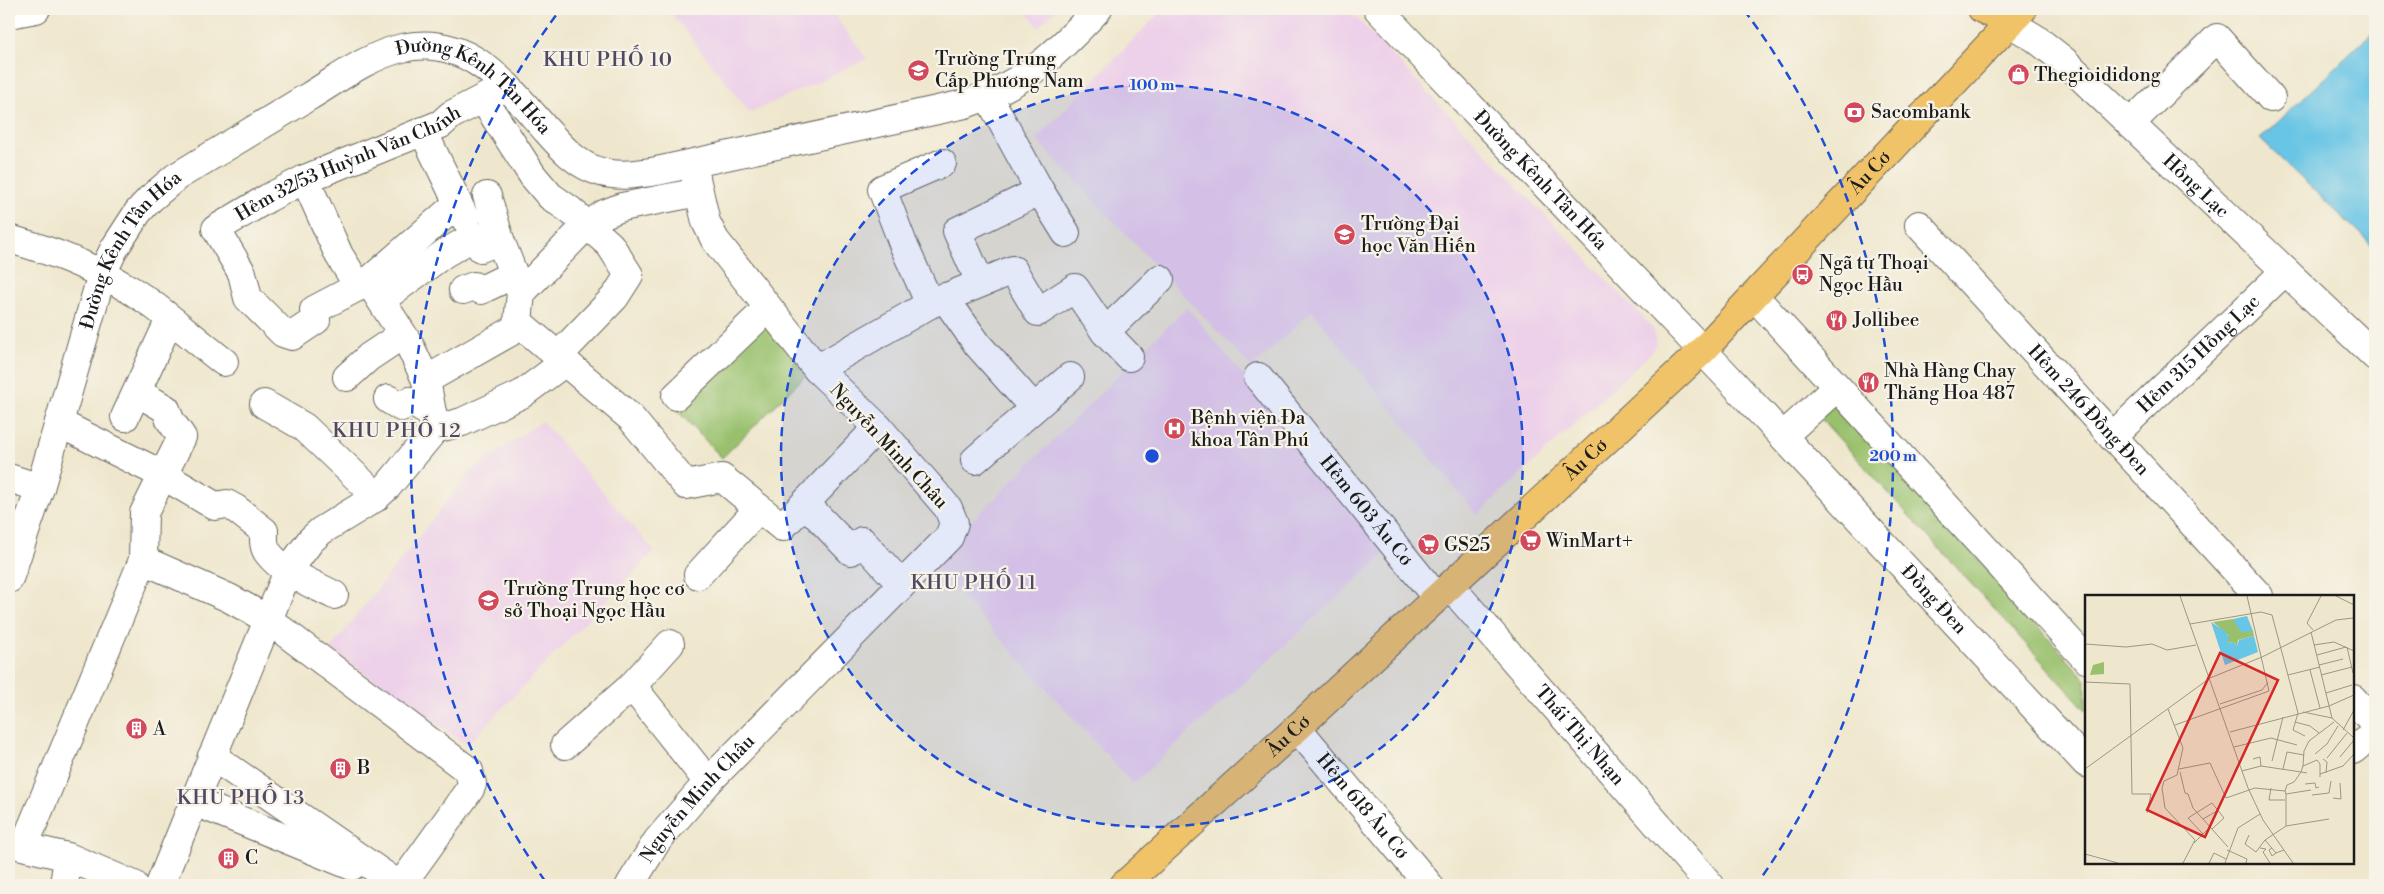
<svg xmlns="http://www.w3.org/2000/svg" width="2384" height="894" font-family="'Libre Bodoni',serif">
<style>
.built{fill:#edd0e9}
.green{fill:#99c16d;stroke:#5a6e44}
.water{fill:#67c5e5;stroke:#427080}
.lines{fill:none;stroke-linecap:round;stroke-linejoin:round}
.minor-casing{stroke:#66635a;stroke-width:30}
.major-casing{stroke:#66635a;stroke-width:30}
.minor{stroke:#fff;stroke-width:28}
.major{stroke:#f1c369;stroke-width:28}
.ring{fill:none;stroke:#1d4ed8;stroke-width:2.5;stroke-dasharray:9 6}
.labels{text-anchor:middle;dominant-baseline:central;stroke-width:4.5;stroke-linejoin:round;paint-order:stroke}
.poi-label{font-size:19px;fill:#1c1c1c;stroke:#f7f3e8;text-anchor:start}
.street-label{font-size:19px;fill:#1c1c1c;stroke:#f7f3e8}
.neighbourhood-label{font-size:20px;letter-spacing:1px;fill:#514962;stroke:#f7f3e8}
.inset-road{fill:none;stroke:#9b9686;stroke-width:1}
.view{fill:#d62828;fill-opacity:0.15;stroke:#d62828;stroke-width:2.5}
.inset-edge{fill:none;stroke:#1c1c1c;stroke-width:2.5}
.centre{fill:#1d4ed8;stroke:#f7f3e8;stroke-width:2.5}
.ring-label{font-size:15px;text-anchor:middle;font-weight:bold;fill:#1d4ed8;stroke:#f7f3e8;stroke-width:4.5;stroke-linejoin:round;paint-order:stroke}
</style>
<rect width="100%" height="100%" fill="#f7f3e8"/>
<filter id="ink" filterUnits="userSpaceOnUse"><feTurbulence type="fractalNoise" baseFrequency=".02" numOctaves="2"/><feDisplacementMap in="SourceGraphic" scale="10" xChannelSelector="R" yChannelSelector="G"/><feConvolveMatrix kernelMatrix="1 2 1 2 8 2 1 2 1" color-interpolation-filters="sRGB"/></filter>
<filter id="wash" filterUnits="userSpaceOnUse"><feTurbulence type="fractalNoise" baseFrequency=".0096" numOctaves="4" result="noise"/><feDisplacementMap in="SourceGraphic" scale="20" xChannelSelector="R" yChannelSelector="G"/><feGaussianBlur stdDeviation="1.12" result="paint"/><feColorMatrix in="noise" values="0 0 0 0 0 0 0 0 0 0 0 0 0 0 0 0 0 1.4 0 .05"/><feComposite in="paint" operator="in"/></filter>
<g filter="url(#wash)">
<rect width="100%" height="100%" fill="#efe7cd"/>
<!-- built -->
<g class="built">
<path d="M668 9H830L867 59 750 113Z"/>
<path d="M1023 9H1056L1039 27Z"/>
<path d="M1163 9H1348L1653 328 1656 344 1653 351 1477 515 1312 311 1252 368 1036 139Z"/>
<path d="M1187 307 1387 552 1133 784 931 562Z"/>
<path d="M542 421 654 551 467 745 330 649 471 471Z"/>
</g>
<!-- green -->
<g class="green">
<path d="M762 319 807 374 722 458 672 405Z"/>
<path d="M1833 396 2086 680V710L1814 411Z"/>
</g>
<!-- water -->
<path class="water" d="M2375 30V248L2260 139Z"/>
</g>
<g filter="url(#ink)">
<g class="lines">
<defs>
<g id="minor">
<path id="s1" d="M1378 9 1724 373 2086 763"/>
<path d="M9 14 36 9"/>
<path id="s2" d="M2010 23 2035 38 2063 60 2375 356"/>
<path d="M988 96 1040 191 1066 233"/>
<path d="M483 99 533 176 550 196 570 210 610 245 629 275 615 297 558 356"/>
<path d="M2130 124 2217 38 2271 98"/>
<path d="M423 131 466 220"/>
<path d="M305 179 339 255 359 287"/>
<path d="M487 196 500 240"/>
<path id="s3" d="M457 204 369 281 314 310 316 320 292 336 283 333 248 298 242 273 216 229 268 198 305 179 441 124 451 115 507 86"/>
<path id="s4" d="M1919 225 2259 596"/>
<path d="M9 239C58 252 107 273 149 302 175 321 199 343 224 362"/>
<path d="M980 282 957 231 1040 191"/>
<path d="M371 285 409 344 426 380"/>
<path d="M463 290 474 286 481 290 512 275"/>
<path d="M1754 296 2086 659"/>
<path d="M944 297 978 345 1034 408"/>
<path d="M381 300 445 253 475 236 481 248 500 240 521 293"/>
<path d="M930 304 903 244 882 189 942 163"/>
<path d="M518 322 631 418 686 485 722 478 782 527 878 427"/>
<path d="M1105 332 1160 279"/>
<path d="M817 369 930 304 1013 270 1038 312 1075 288 1105 332 1129 357"/>
<path d="M347 377 369 357 402 335"/>
<path id="s5" d="M1258 377 1437 598"/>
<path d="M676 396 768 308"/>
<path d="M388 399 401 407 410 401 433 415"/>
<path d="M264 404 304 427 367 487 375 498"/>
<path d="M125 417 170 319"/>
<path d="M59 423 161 474 215 506 227 504 236 509 264 531C264 538 263 547 268 553 283 573 313 584 334 595"/>
<path d="M435 429 462 422 522 394 565 362"/>
<path d="M1783 436 1837 387"/>
<path id="s6" d="M2112 437 2285 271"/>
<path d="M975 460 1070 377"/>
<path d="M9 478 40 488"/>
<path d="M805 503 851 551 862 541 901 584"/>
<path d="M143 560 229 598 267 619 469 771 472 784 470 789 401 885"/>
<path d="M698 575 759 508"/>
<path id="s7" d="M9 579 40 488 102 274 114 249 138 212 150 199 176 177C220 150 264 124 308 97 338 79 368 56 402 48 469 33 508 87 547 131 562 148 578 166 601 172 619 177 638 174 657 171L965 104C1027 83 1055 55 1098 9"/>
<path id="s8" d="M1450 586 1710 885"/>
<path d="M632 686 708 782"/>
<path d="M2353 699 2375 724"/>
<path id="s9" d="M1297 728 1429 885"/>
<path d="M565 745 632 686 670 644"/>
<path d="M2353 750 2375 732"/>
<path d="M212 756 399 885"/>
<path d="M193 801 352 866"/>
<path d="M9 843 68 857 134 885"/>
<path d="M24 846 143 560 144 513 182 437 170 420 166 409 137 392"/>
<path d="M64 885 68 857"/>
<path d="M160 885 288 571 311 540 321 531 375 498 387 487 435 429 426 380 512 331 518 322 521 293 580 232 604 214 622 207 699 192"/>
<path id="s10" d="M630 885 657 841 708 782 949 537 954 523 948 508 878 427 817 369 715 240 706 222 695 174"/>
</g>
<g id="major">
<path d="M1982 9 2010 23"/>
<path id="s11" d="M1124 885 1297 728 1703 350 2023 9"/>
</g>
</defs>
<!-- minor casing -->
<use href="#minor" class="minor-casing"/>
<!-- major casing -->
<use href="#major" class="major-casing"/>
<!-- minor -->
<use href="#minor" class="minor"/>
<!-- major -->
<use href="#major" class="major"/>
</g>
</g>
<!-- distance rings -->
<circle cx="1152" cy="456" r="371" fill="#1d4ed8" fill-opacity=".12"/>
<g class="ring">
<circle cx="1152" cy="456" r="371"/>
<path d="M545 881A741 741 0 0 1 560 10M1744 10A741 741 0 0 1 1759 881"/>
</g>
<!-- icons -->
<defs>
<symbol id="school-disc" viewBox="-11 -11 22 22"><circle r="9.5" fill="#d1495b" stroke="#f7f3e8"/><path d="M0-5L7-2L0 1L-7-2ZM-4 1L0 2.5L4 1V4Q0 6-4 4Z" fill="#fff"/></symbol>
<symbol id="shop-disc" viewBox="-11 -11 22 22"><circle r="9.5" fill="#d1495b" stroke="#f7f3e8"/><path d="M-5-2.5h2.3a2.7 3.5 0 0 1 5.4 0H5L5.5 6h-11ZM-1.5-2.5h3a1.5 2.3 0 0 0-3 0Z" fill="#fff"/></symbol>
<symbol id="bank-disc" viewBox="-11 -11 22 22"><circle r="9.5" fill="#d1495b" stroke="#f7f3e8"/><path d="M-6-4H6V4H-6ZM0-2.3a2.3 2.3 0 1 0 0 4.6a2.3 2.3 0 1 0 0-4.6Z" fill="#fff"/></symbol>
<symbol id="university-disc" viewBox="-11 -11 22 22"><circle r="9.5" fill="#d1495b" stroke="#f7f3e8"/><path d="M0-5L7-2L0 1L-7-2ZM-4 1L0 2.5L4 1V4Q0 6-4 4Z" fill="#fff"/></symbol>
<symbol id="bus-disc" viewBox="-11 -11 22 22"><circle r="9.5" fill="#d1495b" stroke="#f7f3e8"/><path d="M-5-6H5V4H4V6H2V4H-2V6H-4V4H-5ZM-3.5-4V0h7V-4ZM-3.5 1.2v1.5H-2V1.2ZM2 1.2v1.5H3.5V1.2Z" fill="#fff"/></symbol>
<symbol id="restaurant-disc" viewBox="-11 -11 22 22"><circle r="9.5" fill="#d1495b" stroke="#f7f3e8"/><path d="M-5-6h1v4h1v-4h1v4h1v-4h1v5L-1.5 .5V6h-2V.5L-5-1ZM5-6V6H3V1.5H1.5Q1.5-4 5-6Z" fill="#fff"/></symbol>
<symbol id="hospital-disc" viewBox="-11 -11 22 22"><circle r="9.5" fill="#d1495b" stroke="#f7f3e8"/><path d="M-5-5h3v3.5h4V-5h3V5h-3V1.5h-4V5h-3Z" fill="#fff"/></symbol>
<symbol id="supermarket-disc" viewBox="-11 -11 22 22"><circle r="9.5" fill="#d1495b" stroke="#f7f3e8"/><path d="M-6-5.5h2.5l.6 2H6L4.5 2H-2.5L-4.4-4H-6ZM-1.5 3.2a1.3 1.3 0 1 0 .1 0ZM3 3.2a1.3 1.3 0 1 0 .1 0Z" fill="#fff"/></symbol>
<symbol id="building-disc" viewBox="-11 -11 22 22"><circle r="9.5" fill="#d1495b" stroke="#f7f3e8"/><path d="M-4-6H4V6H1V3H-1V6H-4ZM-2.5-4.3h1.7v1.8h-1.7ZM.8-4.3h1.7v1.8H.8ZM-2.5-1h1.7V.8h-1.7ZM.8-1h1.7V.8H.8Z" fill="#fff"/></symbol>
</defs>
<g fill-rule="evenodd">
<use href="#school-disc" x="906" y="58" width="25" height="25"/>
<use href="#shop-disc" x="2006" y="62" width="25" height="25"/>
<use href="#bank-disc" x="1842" y="100" width="25" height="25"/>
<use href="#university-disc" x="1332" y="222" width="25" height="25"/>
<use href="#bus-disc" x="1790" y="262" width="25" height="25"/>
<use href="#restaurant-disc" x="1824" y="308" width="25" height="25"/>
<use href="#restaurant-disc" x="1856" y="370" width="25" height="25"/>
<use href="#hospital-disc" x="1162" y="416" width="25" height="25"/>
<use href="#supermarket-disc" x="1518" y="528" width="25" height="25"/>
<use href="#supermarket-disc" x="1416" y="532" width="25" height="25"/>
<use href="#school-disc" x="476" y="588" width="25" height="25"/>
<use href="#building-disc" x="124" y="716" width="25" height="25"/>
<use href="#building-disc" x="328" y="756" width="25" height="25"/>
<use href="#building-disc" x="216" y="846" width="25" height="25"/>
</g>
<g class="labels">
<!-- poi labels -->
<g class="poi-label">
<text x="935" y="59">Trường Trung<tspan x="935" dy="22">Cấp Phương Nam</tspan></text>
<text x="2034" y="75">Thegioididong</text>
<text x="1871" y="112">Sacombank</text>
<text x="1361" y="224">Trường Đại<tspan x="1361" dy="22">học Văn Hiến</tspan></text>
<text x="1819" y="263">Ngã tư Thoại<tspan x="1819" dy="22">Ngọc Hầu</tspan></text>
<text x="1853" y="320">Jollibee</text>
<text x="1884" y="371">Nhà Hàng Chay<tspan x="1884" dy="22">Thăng Hoa 487</tspan></text>
<text x="1191" y="418">Bệnh viện Đa<tspan x="1191" dy="22">khoa Tân Phú</tspan></text>
<text x="1546" y="541">WinMart+</text>
<text x="1444" y="545">GS25</text>
<text x="504" y="589">Trường Trung học cơ<tspan x="504" dy="22">sở Thoại Ngọc Hầu</tspan></text>
<text x="153" y="729">A</text>
<text x="357" y="768">B</text>
<text x="245" y="858">C</text>
</g>
<!-- street labels -->
<g class="street-label">
<text stroke="none"><textPath href="#s7" startOffset="789">Đường Kênh Tân Hóa</textPath></text>
<text stroke="none"><textPath href="#s3" startOffset="502">Hẻm 32/53 Huỳnh Văn Chính</textPath></text>
<text stroke="none"><textPath href="#s11" startOffset="1032">Âu Cơ</textPath></text>
<text stroke="none"><textPath href="#s1" startOffset="236">Đường Kênh Tân Hóa</textPath></text>
<text stroke="none"><textPath href="#s2" startOffset="248">Hồng Lạc</textPath></text>
<text stroke="none"><textPath href="#s7" startOffset="354">Đường Kênh Tân Hóa</textPath></text>
<text stroke="none"><textPath href="#s6" startOffset="120">Hẻm 315 Hồng Lạc</textPath></text>
<text stroke="none"><textPath href="#s4" startOffset="251">Hẻm 246 Đồng Đen</textPath></text>
<text transform="translate(889 446) rotate(47)">Nguyễn Minh Châu</text>
<text stroke="none"><textPath href="#s11" startOffset="628">Âu Cơ</textPath></text>
<text stroke="none"><textPath href="#s5" startOffset="172">Hẻm 603 Âu Cơ</textPath></text>
<text stroke="none"><textPath href="#s1" startOffset="811">Đồng Đen</textPath></text>
<text stroke="none"><textPath href="#s11" startOffset="222">Âu Cơ</textPath></text>
<text stroke="none"><textPath href="#s8" startOffset="198">Thái Thị Nhạn</textPath></text>
<text stroke="none"><textPath href="#s10" startOffset="110">Nguyễn Minh Châu</textPath></text>
<text stroke="none"><textPath href="#s9" startOffset="102">Hẻm 618 Âu Cơ</textPath></text>
</g>
<!-- neighbourhood labels -->
<g class="neighbourhood-label">
<text x="608" y="60">KHU PHỐ 10</text>
<text x="397" y="431">KHU PHỐ 12</text>
<text x="974" y="583">KHU PHỐ 11</text>
<text x="241" y="798">KHU PHỐ 13</text>
</g>
</g>
<!-- overview -->
<g transform="translate(2085 595)">
<rect width="269" height="269" fill="#efe7cd"/>
<path d="M148 24 160 36H168L169 41 153 45 152 51 148 47 142 48 143 40 128 27ZM19 67V79L5 80 8 70Z" fill="#99c16d"/>
<path d="M162 21 168 36 156 37 148 24ZM126 27 141 37 144 43 142 48 148 47 152 51 154 45 169 41 173 57 140 70Z" fill="#67c5e5"/>
<path class="inset-road" d="M95 1 163 193 178 225 208 268M251 1 269 10M105 29 176 17 187 20 213 118 208 135 220 141M228 35 222 28 236 1M226 37 247 123 269 143M0 49 41 52 67 49 82 55 111 50M229 50 249 47 269 56M262 52 268 78M232 60 261 52M234 70 258 64M225 75 235 113M203 80 235 72M236 80 267 72M125 83 177 62 251 25 268 23M0 87 45 89 47 199H66L62 218M241 98 267 90M135 109 177 95 183 87M83 114 98 153 92 180 79 186 77 193 80 213 110 245 98 268M218 117 247 123M210 127 225 131 234 138M90 130 184 96 162 1M258 135 269 115M145 137 244 111 269 100M149 152 186 143 212 150M230 159 242 149 253 131M255 162 269 145M242 163 262 138M168 164 175 162 176 171M238 164 242 167 241 178M187 166 198 122M218 171 219 156 224 146 249 127M0 174 125 83M94 174 125 168 141 203 170 193 200 196 201 199 226 195M198 174 202 157 219 160M157 176 176 171 216 177 218 171 232 165 235 169V179M95 177 100 198 103 199 108 213 143 252M235 182V179L258 171 269 159M220 189 230 188 231 193 234 192M186 193 184 205H200M200 196 202 190 209 187 216 177 222 178M201 199V231M227 200 244 198 246 186M248 203 256 204 255 188M118 224 132 216M118 239 103 223 127 208 139 223 127 234M164 240 160 249 171 257 180 245 201 231 244 224M180 245 191 258 199 255M109 248 125 232M175 253 181 254 178 257 185 268M187 253 184 255 187 261 191 258M142 255 162 264 161 268M0 259 33 268M124 268 129 258 141 264M140 268 153 233 175 219"/>
<path class="view" d="M135 58 193 85 120 242 62 215Z"/>
<rect width="269" height="269" class="inset-edge"/>
</g>
<circle cx="1152" cy="456" r="8" class="centre"/>
<g class="ring-label">
<text x="1152" y="90">100 m</text>
<text x="1893" y="461">200 m</text>
</g>
<!-- margin -->
<rect width="2384" height="894" fill="none" stroke="#f7f3e8" stroke-width="30"/>
</svg>
